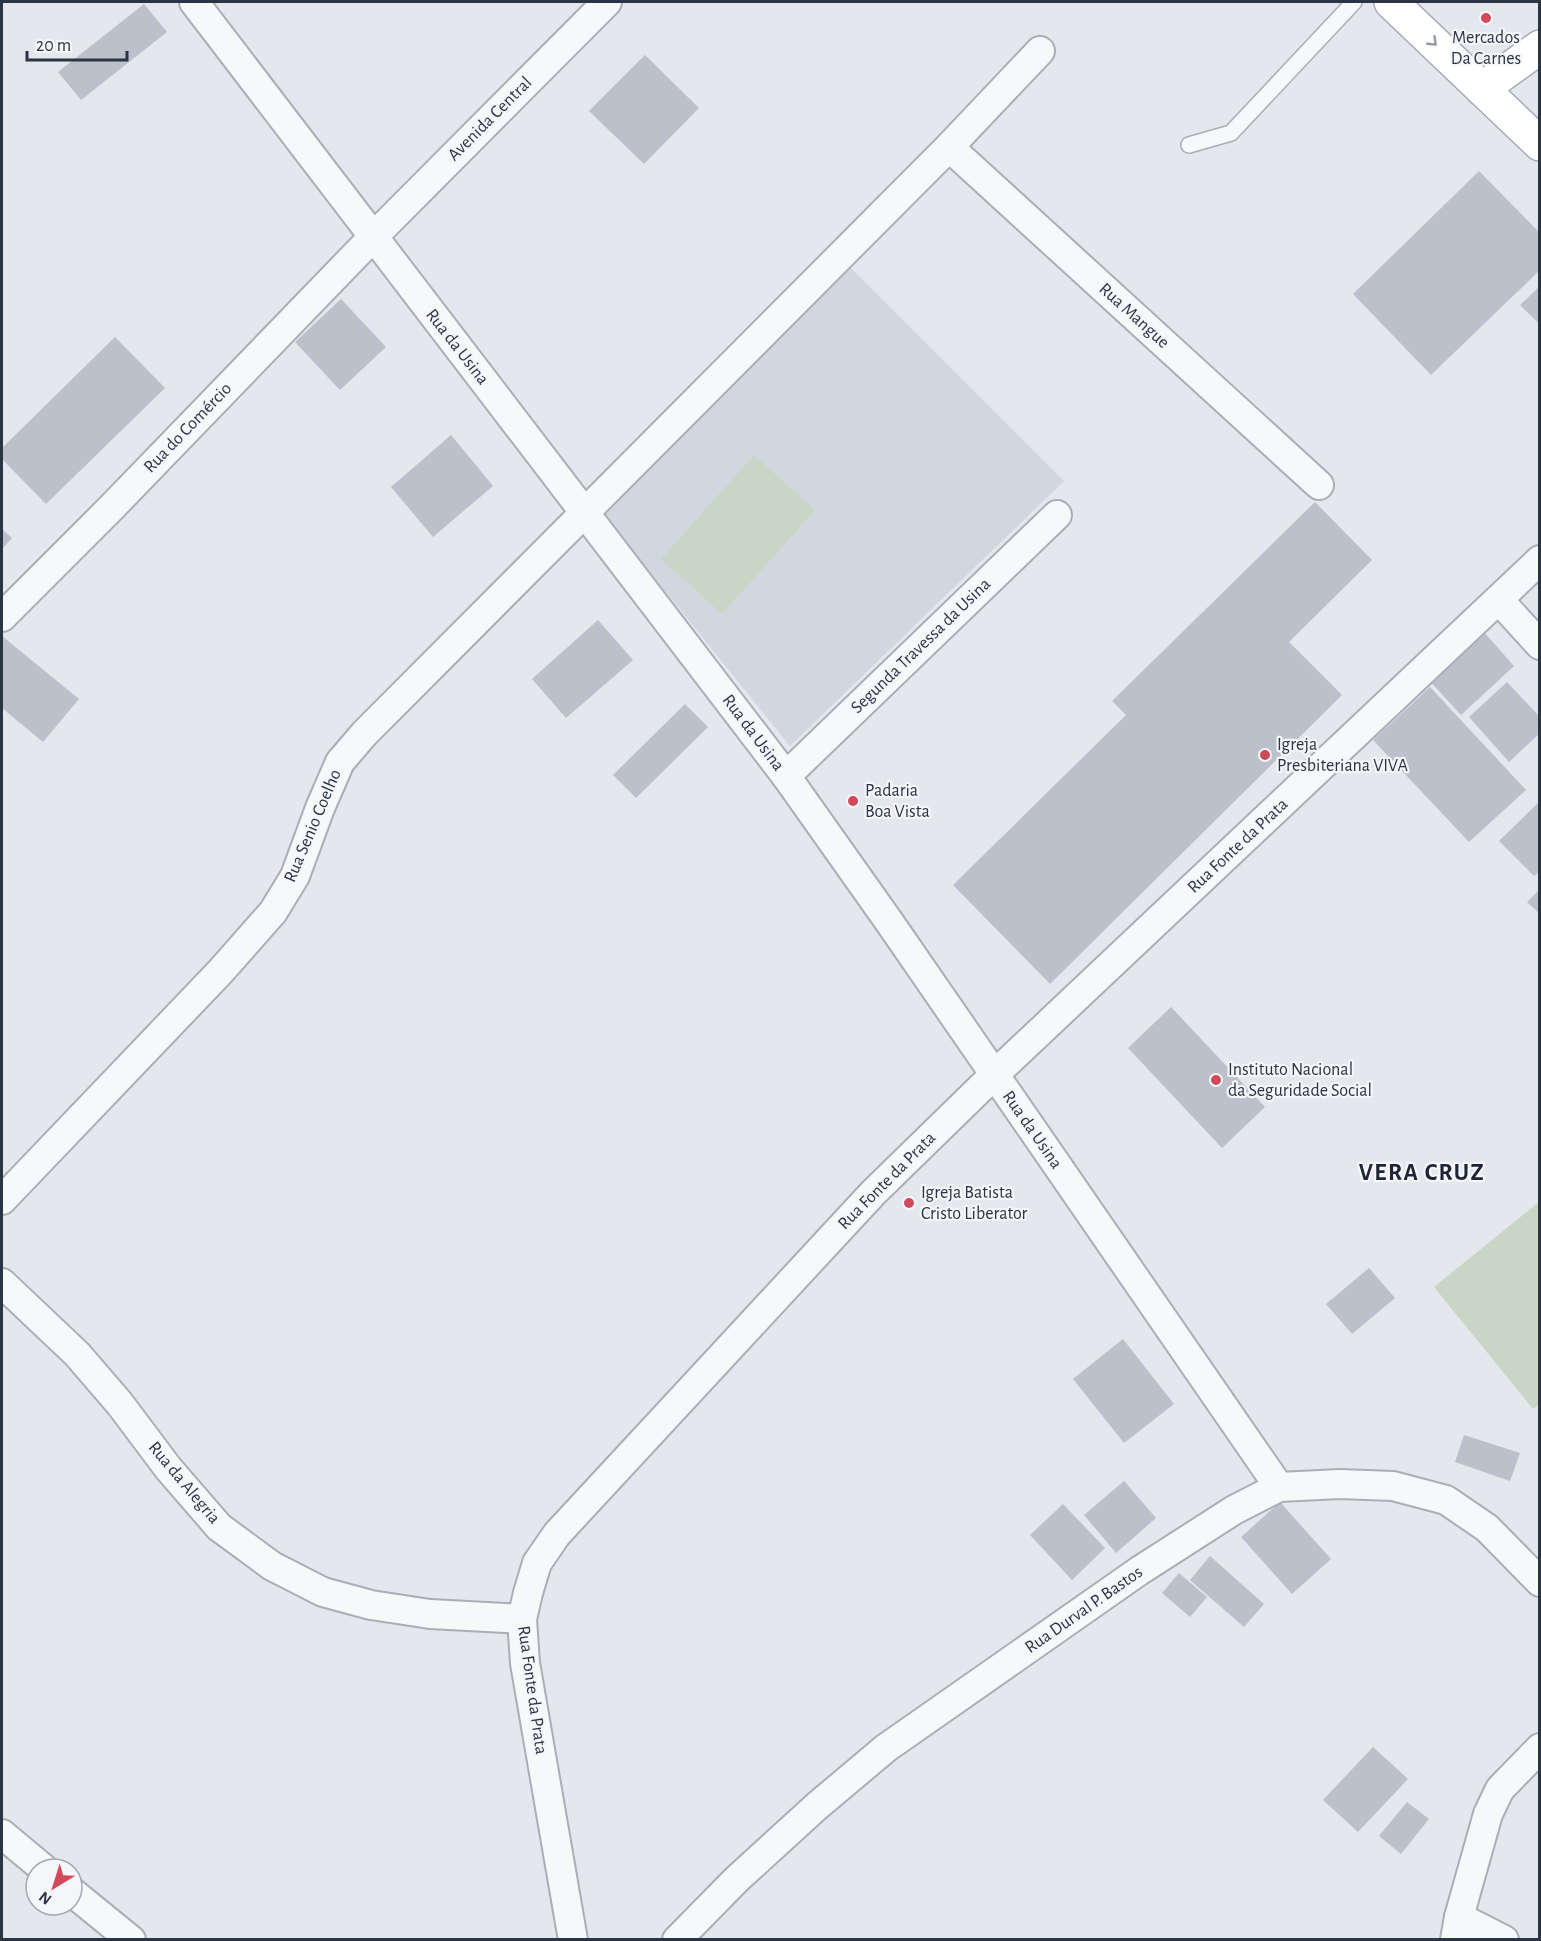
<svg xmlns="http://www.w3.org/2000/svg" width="1541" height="1941" font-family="'Alegreya Sans',sans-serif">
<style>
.built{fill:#d2d6de}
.green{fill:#c9d6c5}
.building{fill:#bbc0ca}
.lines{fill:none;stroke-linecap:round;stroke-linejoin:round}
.service-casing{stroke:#a9aeb7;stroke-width:18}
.minor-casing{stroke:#a9aeb7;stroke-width:32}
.primary-casing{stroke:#a3abb8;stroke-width:36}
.service{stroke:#f7f8fa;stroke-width:15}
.minor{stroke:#f7f8fa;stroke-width:28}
.primary{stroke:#fff;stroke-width:33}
.oneway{stroke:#959aa2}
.poi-dot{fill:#d1495b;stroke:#f4f6f9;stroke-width:2}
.labels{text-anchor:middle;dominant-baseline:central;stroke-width:4.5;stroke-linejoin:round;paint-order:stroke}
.poi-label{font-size:18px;fill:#2b3445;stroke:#f4f6f9;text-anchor:start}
.street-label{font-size:18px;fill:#2b3445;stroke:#f4f6f9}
.district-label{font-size:24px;font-weight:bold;letter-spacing:1.5px;fill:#1d2536;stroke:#f4f6f9}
</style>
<rect width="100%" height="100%" fill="#e4e7ec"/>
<!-- built -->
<path class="built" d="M845 262 1064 481 790 746 603 514Z"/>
<!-- green -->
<g class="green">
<path d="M754 455 815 510 722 614 661 559Z"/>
<path d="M1539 1202 1540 1404 1533 1409 1434 1287Z"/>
</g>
<!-- building -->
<g class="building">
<path d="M144 4 167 32 81 100 58 72Z"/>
<path d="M645 55 699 108 644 164 589 111Z"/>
<path d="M1479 171 1540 233V270L1431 375 1353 294Z"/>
<path d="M1540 286V325L1520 305Z"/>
<path d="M341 299 386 347 340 390 295 342Z"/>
<path d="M115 337 165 388 46 504 2 459V448Z"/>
<path d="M451 435 493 486 433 537 391 487Z"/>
<path d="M1315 502 1372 560 1289 642 1342 695 1050 984 953 885 1126 715 1112 701Z"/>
<path d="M2 529 12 538 2 549Z"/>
<path d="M598 620 633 660 566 718 532 679Z"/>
<path d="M1482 630 1514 666 1461 715 1428 679Z"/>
<path d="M2 636 79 699 43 742 2 708Z"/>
<path d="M1507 682 1540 717V733L1509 762 1469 717Z"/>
<path d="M1430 687 1526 790 1469 842 1373 740Z"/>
<path d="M685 704 708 727 636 798 613 775Z"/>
<path d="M1540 801V871L1534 876 1499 841Z"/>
<path d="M1540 889V914L1527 902Z"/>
<path d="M1171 1007 1265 1107 1222 1148 1128 1048Z"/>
<path d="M1369 1268 1395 1298 1352 1334 1326 1304Z"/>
<path d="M1123 1339 1174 1404 1124 1443 1073 1379Z"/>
<path d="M1464 1435 1520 1453 1510 1481 1455 1462Z"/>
<path d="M1124 1481 1156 1518 1116 1553 1084 1515Z"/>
<path d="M1280 1502 1331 1559 1292 1594 1241 1537Z"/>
<path d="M1063 1504 1105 1548 1072 1580 1030 1535Z"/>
<path d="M1210 1556 1264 1604 1244 1627 1190 1580Z"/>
<path d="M1179 1573 1207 1597 1190 1617 1162 1593Z"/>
<path d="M1373 1747 1408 1779 1358 1832 1323 1800Z"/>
<path d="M1407 1802 1429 1819 1401 1854 1379 1836Z"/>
</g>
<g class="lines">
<defs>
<path id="service" d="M1189 145 1231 133 1354 2"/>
<g id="minor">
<path d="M194 2 786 776 890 923 1279 1487"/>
<path d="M949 147 1319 485"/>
<path d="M1499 600 1540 645"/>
<path d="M2 617 112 507 373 237 607 2"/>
<path d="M786 776 1057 515"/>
<path d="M2 1200 220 972 273 912 295 876 320 808 340 762 364 734 949 147 1040 51"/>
<path d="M2 1283 77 1354 120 1404 168 1468 219 1527 272 1566 323 1592 371 1605 430 1614 522 1619"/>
<path d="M2 1834 44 1869"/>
<path d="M72 1892 131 1940"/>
<path d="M1459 1917 1504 1940"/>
<path d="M573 1940 525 1663 522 1619 528 1593 537 1563 557 1534 873 1193 994 1075 1540 560"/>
<path d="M677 1940 737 1879 817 1806 886 1748 1139 1571 1234 1510 1279 1487 1340 1484 1393 1486 1446 1500 1487 1528 1540 1582"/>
<path d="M1455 1940 1459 1917 1488 1814 1500 1789 1540 1748"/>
</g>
<g id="primary">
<path d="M1391 2 1540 144"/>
<path d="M1482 89 1540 47"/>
</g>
</defs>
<!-- service casing -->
<use href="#service" class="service-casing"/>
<!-- minor casing -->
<use href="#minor" class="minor-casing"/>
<!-- primary casing -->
<use href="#primary" class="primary-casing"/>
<!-- service -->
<use href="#service" class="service"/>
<!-- minor -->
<use href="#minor" class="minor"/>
<!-- primary -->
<use href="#primary" class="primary"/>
</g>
<!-- one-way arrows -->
<defs><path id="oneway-chevron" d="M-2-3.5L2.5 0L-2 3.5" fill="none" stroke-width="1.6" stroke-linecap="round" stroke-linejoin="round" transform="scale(1.5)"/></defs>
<use class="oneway" href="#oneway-chevron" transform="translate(1433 42) rotate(44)"/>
<!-- markers -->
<g class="poi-dot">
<circle cx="1486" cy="18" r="6"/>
<circle cx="1265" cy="755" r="6"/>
<circle cx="853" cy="801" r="6"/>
<circle cx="1216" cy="1080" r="6"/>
<circle cx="909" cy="1203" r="6"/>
</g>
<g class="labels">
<!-- poi labels -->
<g class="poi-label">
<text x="1486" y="38" text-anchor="middle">Mercados<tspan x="1486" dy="21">Da Carnes</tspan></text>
<text x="1277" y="745">Igreja<tspan x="1277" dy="21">Presbiteriana VIVA</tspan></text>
<text x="865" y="791">Padaria<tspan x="865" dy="21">Boa Vista</tspan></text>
<text x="1228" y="1070">Instituto Nacional<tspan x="1228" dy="21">da Seguridade Social</tspan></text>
<text x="921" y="1193">Igreja Batista<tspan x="921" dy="21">Cristo Liberator</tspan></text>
</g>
<!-- street labels -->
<g class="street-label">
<text transform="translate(490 119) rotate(-45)">Avenida Central</text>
<text transform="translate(1134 316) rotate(42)">Rua Mangue</text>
<text transform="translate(457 347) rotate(52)">Rua da Usina</text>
<text transform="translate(188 428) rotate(-46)">Rua do Comércio</text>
<text transform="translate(921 646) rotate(-44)">Segunda Travessa da Usina</text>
<text transform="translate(753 733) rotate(53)">Rua da Usina</text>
<text transform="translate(313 826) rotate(-67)">Rua Senio Coelho</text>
<text transform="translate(1238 846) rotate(-43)">Rua Fonte da Prata</text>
<text transform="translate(1032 1130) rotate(55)">Rua da Usina</text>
<text transform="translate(887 1181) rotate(-45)">Rua Fonte da Prata</text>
<text transform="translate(184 1483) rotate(50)">Rua da Alegria</text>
<text transform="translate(1084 1610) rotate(-35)">Rua Durval P. Bastos</text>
<text transform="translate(532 1690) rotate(82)">Rua Fonte da Prata</text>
</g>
<!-- district labels -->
<g class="district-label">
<text x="1422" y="1173">VERA CRUZ</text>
</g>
</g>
<!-- border -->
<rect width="1541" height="1941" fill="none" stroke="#2b3445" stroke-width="6"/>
<!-- north arrow -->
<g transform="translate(54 1887) rotate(218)"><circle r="28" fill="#f4f6f9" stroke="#a4a8b1" stroke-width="1.5"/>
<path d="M0-4.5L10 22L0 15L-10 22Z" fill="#d1495b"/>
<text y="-9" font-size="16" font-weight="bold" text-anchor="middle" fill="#2b3445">N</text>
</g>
<!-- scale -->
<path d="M27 51v9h100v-9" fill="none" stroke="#2b3445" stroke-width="3"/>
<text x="36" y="51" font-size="18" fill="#2b3445" stroke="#f4f6f9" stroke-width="4.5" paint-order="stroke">20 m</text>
</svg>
